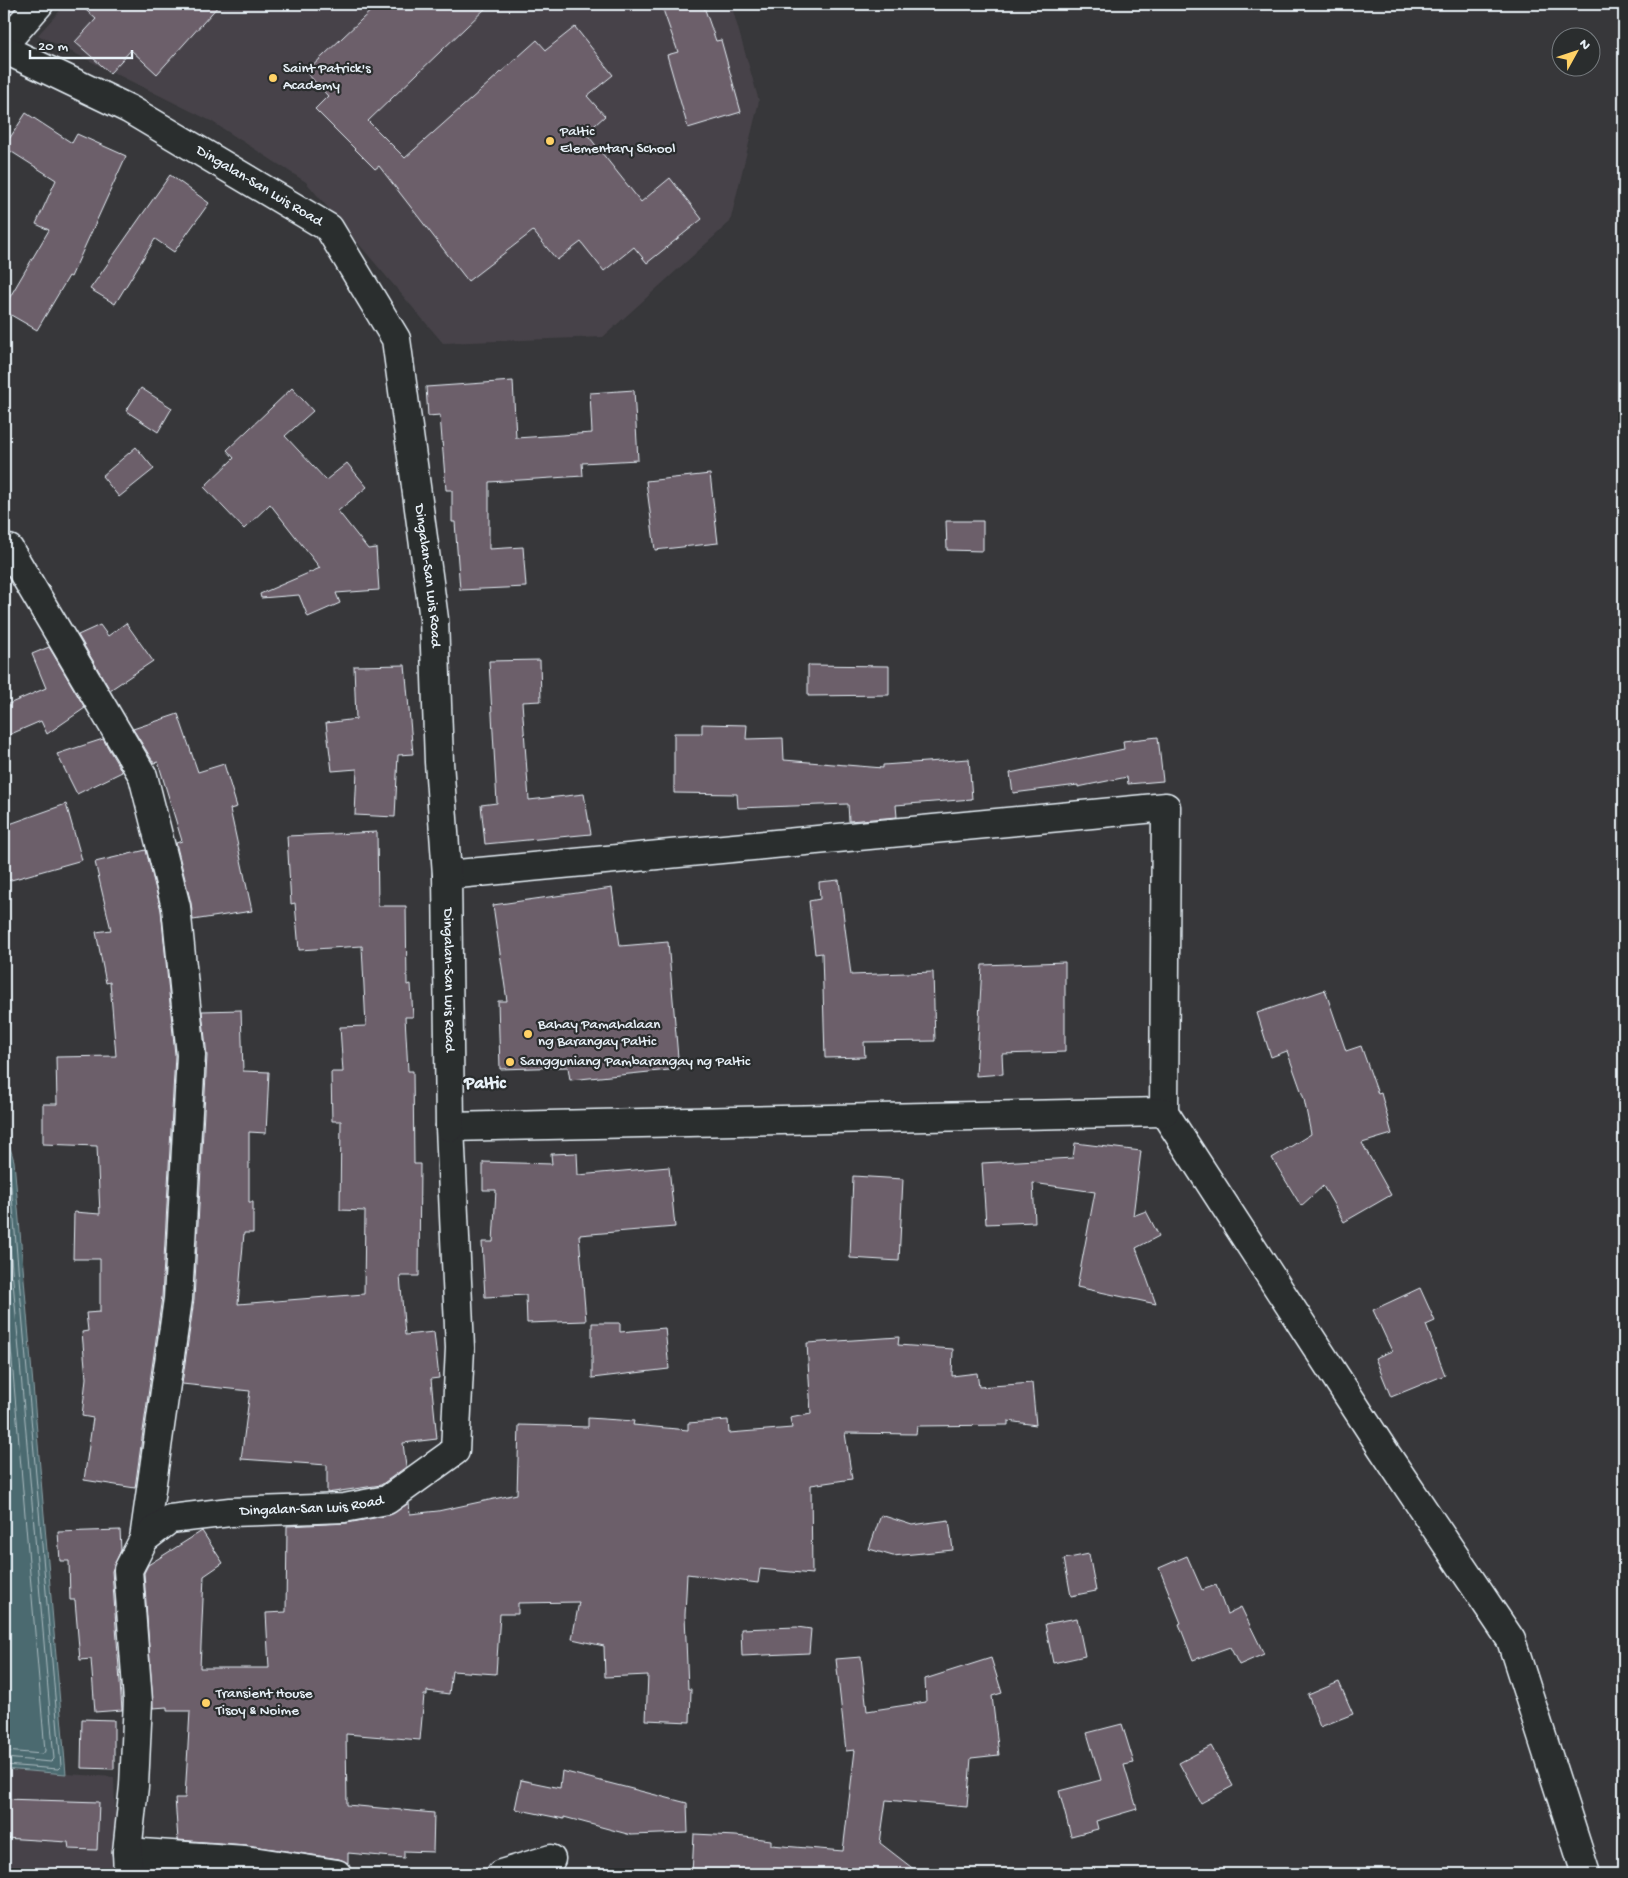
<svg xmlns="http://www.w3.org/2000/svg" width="1628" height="1878" font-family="'Gochi Hand',sans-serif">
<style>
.built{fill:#474349}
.water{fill:#4c6a6f;stroke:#8aa0a6}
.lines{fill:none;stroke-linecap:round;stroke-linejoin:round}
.shore{stroke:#aabbc1;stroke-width:1}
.building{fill:#6c5e6b;stroke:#e8f1f8}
.minor-casing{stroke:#e8f1f8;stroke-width:31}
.tertiary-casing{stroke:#e8f1f8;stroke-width:31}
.minor{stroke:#2a2d2e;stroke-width:28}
.tertiary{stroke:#2a2d2e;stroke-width:28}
.poi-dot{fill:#ffd166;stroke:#2a2d2e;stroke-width:2}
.labels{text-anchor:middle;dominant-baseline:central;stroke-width:4.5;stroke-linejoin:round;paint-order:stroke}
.poi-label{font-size:15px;fill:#e8f1f8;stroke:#2a2d2e;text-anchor:start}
.street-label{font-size:15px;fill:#e8f1f8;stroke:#2a2d2e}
.quarter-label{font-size:18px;font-weight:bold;fill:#e8f1f8;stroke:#2a2d2e}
</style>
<rect width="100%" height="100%" fill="#37373a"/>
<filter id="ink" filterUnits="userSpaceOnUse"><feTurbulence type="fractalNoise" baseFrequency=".02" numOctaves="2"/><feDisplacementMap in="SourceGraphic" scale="10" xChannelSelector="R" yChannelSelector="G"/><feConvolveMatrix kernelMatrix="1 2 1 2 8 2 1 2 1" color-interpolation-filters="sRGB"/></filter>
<g filter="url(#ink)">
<!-- built -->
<g class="built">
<path d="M66 4H731L759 101 730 222 603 337 443 343 306 182 211 121 38 35Z"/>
<path d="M4 1770 114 1777 117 1874H4Z"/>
</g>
<!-- water -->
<path class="water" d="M4 1127 14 1161 66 1774 4 1769Z"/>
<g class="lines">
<!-- shore -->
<g class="shore">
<path d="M4 1145 9 1162 61 1766 58 1769 4 1765"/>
<path d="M4 1176 54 1759 51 1762 4 1758"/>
<path d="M4 1266 45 1751 43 1754 4 1751"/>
</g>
</g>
<!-- building -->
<g class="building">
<path d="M79 4H220L157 74 131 50 110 73 75 42 96 19Z"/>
<path d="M378 4H490L368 121 405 158 537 40 546 50 575 27 613 75 587 96 605 116 586 133 641 202 670 178 702 219 647 263 634 247 604 271 581 242 557 260 533 231 468 281 379 166 375 169 315 109 328 96 306 72Z"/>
<path d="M661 4H703L716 41 721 40 741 112 688 128 667 55 678 52Z"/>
<path d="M26 113 72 143 77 134 126 156 71 277 69 276 37 330 4 311V307L49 230 36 224 56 180 4 147Z"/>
<path d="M170 175 209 203 174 252 155 239 115 304 90 289Z"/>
<path d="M513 381 516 438 592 433 590 393 634 390 638 460 582 463 583 476 489 482V549L523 547 526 587 460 590 455 522H452V490H446L440 415 428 416 426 387Z"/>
<path d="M141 388 172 408 158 432 126 411Z"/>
<path d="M292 388 313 411 285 436 326 480 347 463 367 487 338 511 368 549 376 548 379 590 336 593 340 603 308 617 299 595 261 598 260 594 320 568 270 504 244 529 204 487 234 458 227 450Z"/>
<path d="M136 447 154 469 119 497 102 476Z"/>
<path d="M710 474 718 543 655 550 646 481Z"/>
<path d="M946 521H983V551L947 550Z"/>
<path d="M126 623 153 661 110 690 78 635 100 625 108 636Z"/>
<path d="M49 647 85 708 47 734 41 721 4 737V706L46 688 32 654Z"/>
<path d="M540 660 541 701 522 702 529 800 584 794 591 834 485 844 481 805 497 803 489 661Z"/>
<path d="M405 665 413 754 398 755 395 817 355 815 357 769 332 771 326 723 356 719 354 666Z"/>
<path d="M808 665 889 666V695L808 696Z"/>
<path d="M178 714 198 772 224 764 237 807 230 809 252 911 193 920 191 903 176 843 182 841 158 762 154 763 133 729Z"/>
<path d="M702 724 747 725 746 739 783 738 784 760 883 768V765L969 759 972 799 896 805 897 817 849 821 848 804 738 808 737 794 674 793V733H702Z"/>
<path d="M1158 737 1163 781 1128 784 1127 777 1078 787V785L1013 793 1010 773 1124 749 1123 741Z"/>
<path d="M103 739 122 772 77 794 57 754Z"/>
<path d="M66 804 82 860 4 882V826Z"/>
<path d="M377 832 378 906H406L407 985 411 984 413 1017H405L408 1071H413L414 1164H420L419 1276H400L405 1335 434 1332 439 1378 431 1379 437 1439 403 1443 406 1467 381 1485 327 1493V1465L241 1459 250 1391 182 1384 194 1300 207 1056 202 1011 241 1010 243 1071 269 1072 266 1133 249 1132V1202H253V1233H244L238 1304 364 1294 365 1211 340 1210 341 1121H332L331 1072H343L340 1027 366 1026 362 946 299 950 295 903 291 904 287 836Z"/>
<path d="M146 850 161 910 175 1055 162 1297 135 1488 84 1480 93 1418 82 1416 86 1378 82 1332 88 1331 86 1313 100 1312V1259H73L74 1212 100 1214 97 1146 43 1144V1104H57L56 1057 116 1056 110 982 106 983 96 932 111 930 95 862Z"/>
<path d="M839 880 851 975 933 972 935 1041 864 1042 865 1057 825 1058 822 953 815 954 809 901 820 899 819 882Z"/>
<path d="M612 888 620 946 668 942 679 1069 570 1080 568 1067 500 1069 498 1001H507L493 905Z"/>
<path d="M1065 962V1052L1002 1054 1003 1074 976 1076 982 965Z"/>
<path d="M1325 990 1346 1051 1361 1046 1378 1094 1381 1093 1392 1134 1362 1143 1391 1195 1344 1222 1323 1186 1301 1206 1272 1158 1311 1134 1304 1099 1287 1051 1271 1057 1257 1013Z"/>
<path d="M1075 1143 1141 1151 1133 1216 1146 1211 1159 1236 1136 1248 1156 1304 1077 1287 1095 1192 1033 1183 1035 1222 986 1224 982 1163 1073 1158Z"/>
<path d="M577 1153 578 1175 669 1167 675 1227 579 1235 586 1321 527 1323 526 1295 485 1297 482 1242H493L496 1190H483V1162L552 1164 551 1154Z"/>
<path d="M853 1176 903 1179 899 1261 850 1258Z"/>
<path d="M1420 1288 1435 1321 1426 1325 1445 1375 1391 1397 1375 1358 1392 1351 1373 1310Z"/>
<path d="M592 1323H620V1332L665 1328 669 1369 592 1378Z"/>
<path d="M899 1337 898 1345 953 1349 952 1376 977 1373 979 1387 1032 1383 1036 1425 1008 1421V1425L917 1426 916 1434 845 1433 852 1479 811 1485 812 1574 760 1569 758 1583 687 1574 685 1615 688 1689H691L690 1722 646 1720 648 1675 605 1677 604 1646 572 1639 579 1602 518 1603V1614H500L496 1674 452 1671 449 1694 427 1691V1695H424L420 1740 346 1734 347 1805 434 1813 433 1852 404 1851V1858L348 1853V1863L339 1859 247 1845 178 1840 175 1798H185L190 1711H167V1707L153 1708 144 1573 148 1565 202 1531 223 1563 204 1576 200 1668H269L266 1613 286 1612 287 1526 347 1523 390 1515 409 1503 410 1514 438 1511 517 1494 519 1425 588 1427V1418L634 1421 633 1425 688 1430V1423L728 1420 729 1433 792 1428 790 1418 811 1414 807 1343Z"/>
<path d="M881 1515 912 1525 949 1520 953 1550 893 1556 869 1549Z"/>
<path d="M120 1530 121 1550 112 1571 122 1710 95 1712 91 1659 80 1660 75 1600H70L69 1561H60L58 1532Z"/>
<path d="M1089 1554 1096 1591 1071 1596 1064 1559Z"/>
<path d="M1187 1556 1202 1590 1216 1585 1227 1614 1241 1607 1264 1654 1239 1665 1230 1647 1193 1660 1179 1624 1181 1623 1159 1568Z"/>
<path d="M1077 1618 1085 1656 1053 1663 1045 1624Z"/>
<path d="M797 1627 811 1629 809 1653 742 1656 741 1629Z"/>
<path d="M861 1657 867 1711 926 1702 925 1679 991 1658 1002 1693 992 1696 999 1755 971 1758 967 1807 886 1800 880 1843 920 1874H692L694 1834 736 1836 771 1840V1845L843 1851 855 1750 846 1751 836 1659Z"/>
<path d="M1339 1682 1353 1714 1320 1727 1308 1695Z"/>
<path d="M82 1719 114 1720V1769L81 1768Z"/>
<path d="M1122 1724 1134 1763 1124 1765 1137 1809 1096 1821 1098 1829 1071 1836 1059 1791 1101 1780 1087 1733Z"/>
<path d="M1211 1746 1233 1786 1201 1803 1179 1763Z"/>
<path d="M562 1771 687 1803 688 1833 631 1835 564 1817V1819L515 1809 521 1780 560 1788Z"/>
<path d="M4 1799 99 1802 97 1850 69 1849 68 1842 4 1838Z"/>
</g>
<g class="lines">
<defs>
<g id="minor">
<path d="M4 44 39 4"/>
<path d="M9 549 143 776 176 907 191 1055 178 1299 144 1539"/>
<path d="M447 875 1166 807 1164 1112 1382 1448 1511 1640 1586 1874"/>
<path d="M127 1852 245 1860 337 1874"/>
<path id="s1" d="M128 1874 127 1852 134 1786 138 1701 128 1570 144 1539 170 1519 230 1512 344 1508 387 1500 455 1451 460 1348 450 1127 1164 1112"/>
<path d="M501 1874 551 1859"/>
</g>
<g id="tertiary">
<path id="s2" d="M4 49 129 109 329 228 396 339 434 619 439 762 447 875 450 1127"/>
</g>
</defs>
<!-- minor casing -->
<use href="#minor" class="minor-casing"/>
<!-- tertiary casing -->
<use href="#tertiary" class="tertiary-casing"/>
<!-- minor -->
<use href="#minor" class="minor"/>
<!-- tertiary -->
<use href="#tertiary" class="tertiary"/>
</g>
</g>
<!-- markers -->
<g class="poi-dot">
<circle cx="273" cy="78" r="5"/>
<circle cx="550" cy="141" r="5"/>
<circle cx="528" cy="1034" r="5"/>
<circle cx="510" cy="1062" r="5"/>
<circle cx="206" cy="1703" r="5"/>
</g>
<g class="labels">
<!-- poi labels -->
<g class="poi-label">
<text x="283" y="69">Saint Patrick's<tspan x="283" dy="17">Academy</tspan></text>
<text x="560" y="132">Paltic<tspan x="560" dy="17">Elementary School</tspan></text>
<text x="538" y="1025">Bahay Pamahalaan<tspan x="538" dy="17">ng Barangay Paltic</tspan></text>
<text x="520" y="1062">Sangguniang Pambarangay ng Paltic</text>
<text x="216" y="1694">Transient House<tspan x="216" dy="17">Tisoy &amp; Noime</tspan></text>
</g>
<!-- street labels -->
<g class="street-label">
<text stroke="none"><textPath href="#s2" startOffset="290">Dingalan-San Luis Road</textPath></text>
<text stroke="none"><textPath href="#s2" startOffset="740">Dingalan-San Luis Road</textPath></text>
<text stroke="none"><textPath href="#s2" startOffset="1145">Dingalan-San Luis Road</textPath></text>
<text stroke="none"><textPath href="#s1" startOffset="515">Dingalan-San Luis Road</textPath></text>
</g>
<!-- quarter labels -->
<g class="quarter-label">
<text x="485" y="1084">Paltic</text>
</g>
</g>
<!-- margin -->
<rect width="1628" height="1878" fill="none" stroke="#2a2d2e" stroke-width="20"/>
<rect x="10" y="10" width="1608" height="1858" fill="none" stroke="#e8f1f8" stroke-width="2" filter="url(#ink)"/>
<!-- north arrow -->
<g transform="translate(1576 52) rotate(50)"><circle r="24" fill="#2a2d2e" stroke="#767b7f"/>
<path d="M0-4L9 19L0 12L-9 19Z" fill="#ffd166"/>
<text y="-8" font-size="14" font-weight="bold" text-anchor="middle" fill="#e8f1f8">N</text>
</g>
<!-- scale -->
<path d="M30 50v8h102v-8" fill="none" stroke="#e8f1f8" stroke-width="2.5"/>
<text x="38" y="50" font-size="15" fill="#e8f1f8" stroke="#2a2d2e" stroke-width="4" paint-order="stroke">20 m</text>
</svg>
